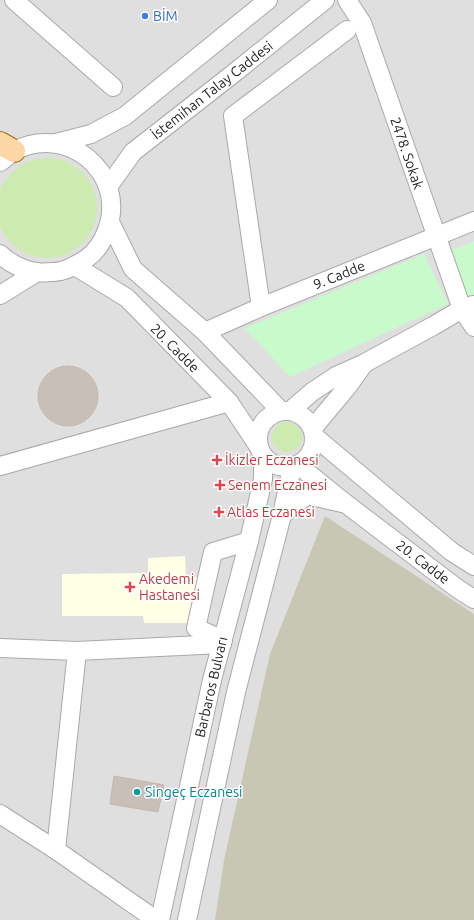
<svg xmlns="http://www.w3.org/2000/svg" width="474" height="920" font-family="Ubuntu,sans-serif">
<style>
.residential{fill:#e0dfdf}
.education{fill:#ffffe5}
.construction{fill:#c7c7b4}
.grass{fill:#cdebb0}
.park{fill:#c8facc}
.building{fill:#c7bfb8;stroke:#c4b6ab}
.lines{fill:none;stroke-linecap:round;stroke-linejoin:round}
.minor-casing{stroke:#a9a9a9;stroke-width:20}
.major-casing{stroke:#a06b00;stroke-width:24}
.minor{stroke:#fff;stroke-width:18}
.major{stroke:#fcd6a4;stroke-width:22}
.shop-dot{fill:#3f7fe0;stroke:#fff;stroke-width:1.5}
.health-dot{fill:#e0444e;stroke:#fff;stroke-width:1.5}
.culture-dot{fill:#0f9aa8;stroke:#fff;stroke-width:1.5}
.labels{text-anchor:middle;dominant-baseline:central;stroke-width:3;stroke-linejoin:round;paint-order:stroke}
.shop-label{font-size:14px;fill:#366cbe;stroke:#fff;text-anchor:start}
.street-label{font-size:14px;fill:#222;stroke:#fff}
.health-label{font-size:14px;fill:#be3a42;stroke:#fff;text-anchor:start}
.culture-label{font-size:14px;fill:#0d838f;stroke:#fff;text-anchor:start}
</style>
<rect width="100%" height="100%" fill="#f2efe9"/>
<!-- residential -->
<rect class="residential" x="0" y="0" width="474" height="920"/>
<!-- education -->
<path class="education" d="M185 556 186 577H197L198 583 195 611 189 610 188 623H144L143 616H62V574L148 573V558Z"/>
<!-- construction -->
<path class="construction" d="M325 516 474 614V920H215L224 860 270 654Z"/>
<!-- grass -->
<g class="grass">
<circle cx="47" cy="208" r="50"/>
<circle cx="287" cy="437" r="15"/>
</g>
<!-- park -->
<g class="park">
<path d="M474 241V297L468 299 449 251Z"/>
<path d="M424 254 448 304 290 377 245 328Z"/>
</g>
<!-- building -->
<g class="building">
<circle cx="68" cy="396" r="30"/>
<path d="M114 776 164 785 158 812 110 804Z"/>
</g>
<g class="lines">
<defs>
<g id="minor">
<path d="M14 0 113 87"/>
<path d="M347 0 362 23 462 309 474 327"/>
<path d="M56 143 91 134 125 116 268 0"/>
<path d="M0 162C5 159 9 154 14 151 67 123 128 173 107 230 103 241 96 252 86 259 76 265 65 272 53 272 48 272 42 273 37 272 25 271 9 263 0 254"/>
<path d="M108 187 133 152 229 77 325 0"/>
<path d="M110 222 133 269 205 332 281 411"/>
<path d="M75 266 127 298 229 402 259 447"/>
<path d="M0 295 37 272"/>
<path d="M261 307 233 116 347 30"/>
<path d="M205 332 261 307 474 221"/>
<circle cx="286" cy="439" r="28"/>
<path d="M290 411 312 392 336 376 363 364 433 326 462 309 473 305"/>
<path d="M313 428 348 386 363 365"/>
<path d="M315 437 452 552 474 566"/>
<path d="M298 465 345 503 458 589 474 599"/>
<path d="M0 466 229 402"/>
<path d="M282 515 307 495 342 503"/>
<path d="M223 640 196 628 213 552 249 541"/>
<path d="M0 648 77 651 222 644"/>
<path d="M0 814 56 850 156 920"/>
<path d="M56 850 77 651"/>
<path d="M160 920 212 680 249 541 263 479V455"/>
<path d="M187 920 236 692 282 515 292 467"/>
</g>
<path id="major" d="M0 143 14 151"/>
</defs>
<!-- minor casing -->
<use href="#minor" class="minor-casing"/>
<!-- major casing -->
<use href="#major" class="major-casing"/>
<!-- minor -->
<use href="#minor" class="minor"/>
<!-- major -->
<use href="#major" class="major"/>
</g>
<!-- markers -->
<circle class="shop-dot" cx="145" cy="16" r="4"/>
<g class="health-dot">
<path d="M215 454h4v4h4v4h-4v4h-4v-4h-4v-4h4z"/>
<path d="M218 479h4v4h4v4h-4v4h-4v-4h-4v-4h4z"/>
<path d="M217 506h4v4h4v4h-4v4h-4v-4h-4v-4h4z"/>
<path d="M128 581h4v4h4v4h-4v4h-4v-4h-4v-4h4z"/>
</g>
<circle class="culture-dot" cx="137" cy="792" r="4"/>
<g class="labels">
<!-- shop labels -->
<g class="shop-label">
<text x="153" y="16">BİM</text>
</g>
<!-- street labels -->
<g class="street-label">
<text transform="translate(212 90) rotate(-38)">İstemihan Talay Caddesi</text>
<text transform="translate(407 153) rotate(71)">2478. Sokak</text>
<text transform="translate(339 275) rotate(-22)">9. Cadde</text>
<text transform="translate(175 348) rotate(45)">20. Cadde</text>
<text transform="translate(423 562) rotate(37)">20. Cadde</text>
<text transform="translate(211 687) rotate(-77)">Barbaros Bulvarı</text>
</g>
<!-- health labels -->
<g class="health-label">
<text x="225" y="460">İkizler Eczanesi</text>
<text x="228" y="485">Senem Eczanesi</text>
<text x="227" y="512">Atlas Eczanesi</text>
<text x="139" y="579">Akedemi<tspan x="139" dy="16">Hastanesi</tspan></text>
</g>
<!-- culture labels -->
<g class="culture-label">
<text x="145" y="792">Singeç Eczanesi</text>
</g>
</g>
</svg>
